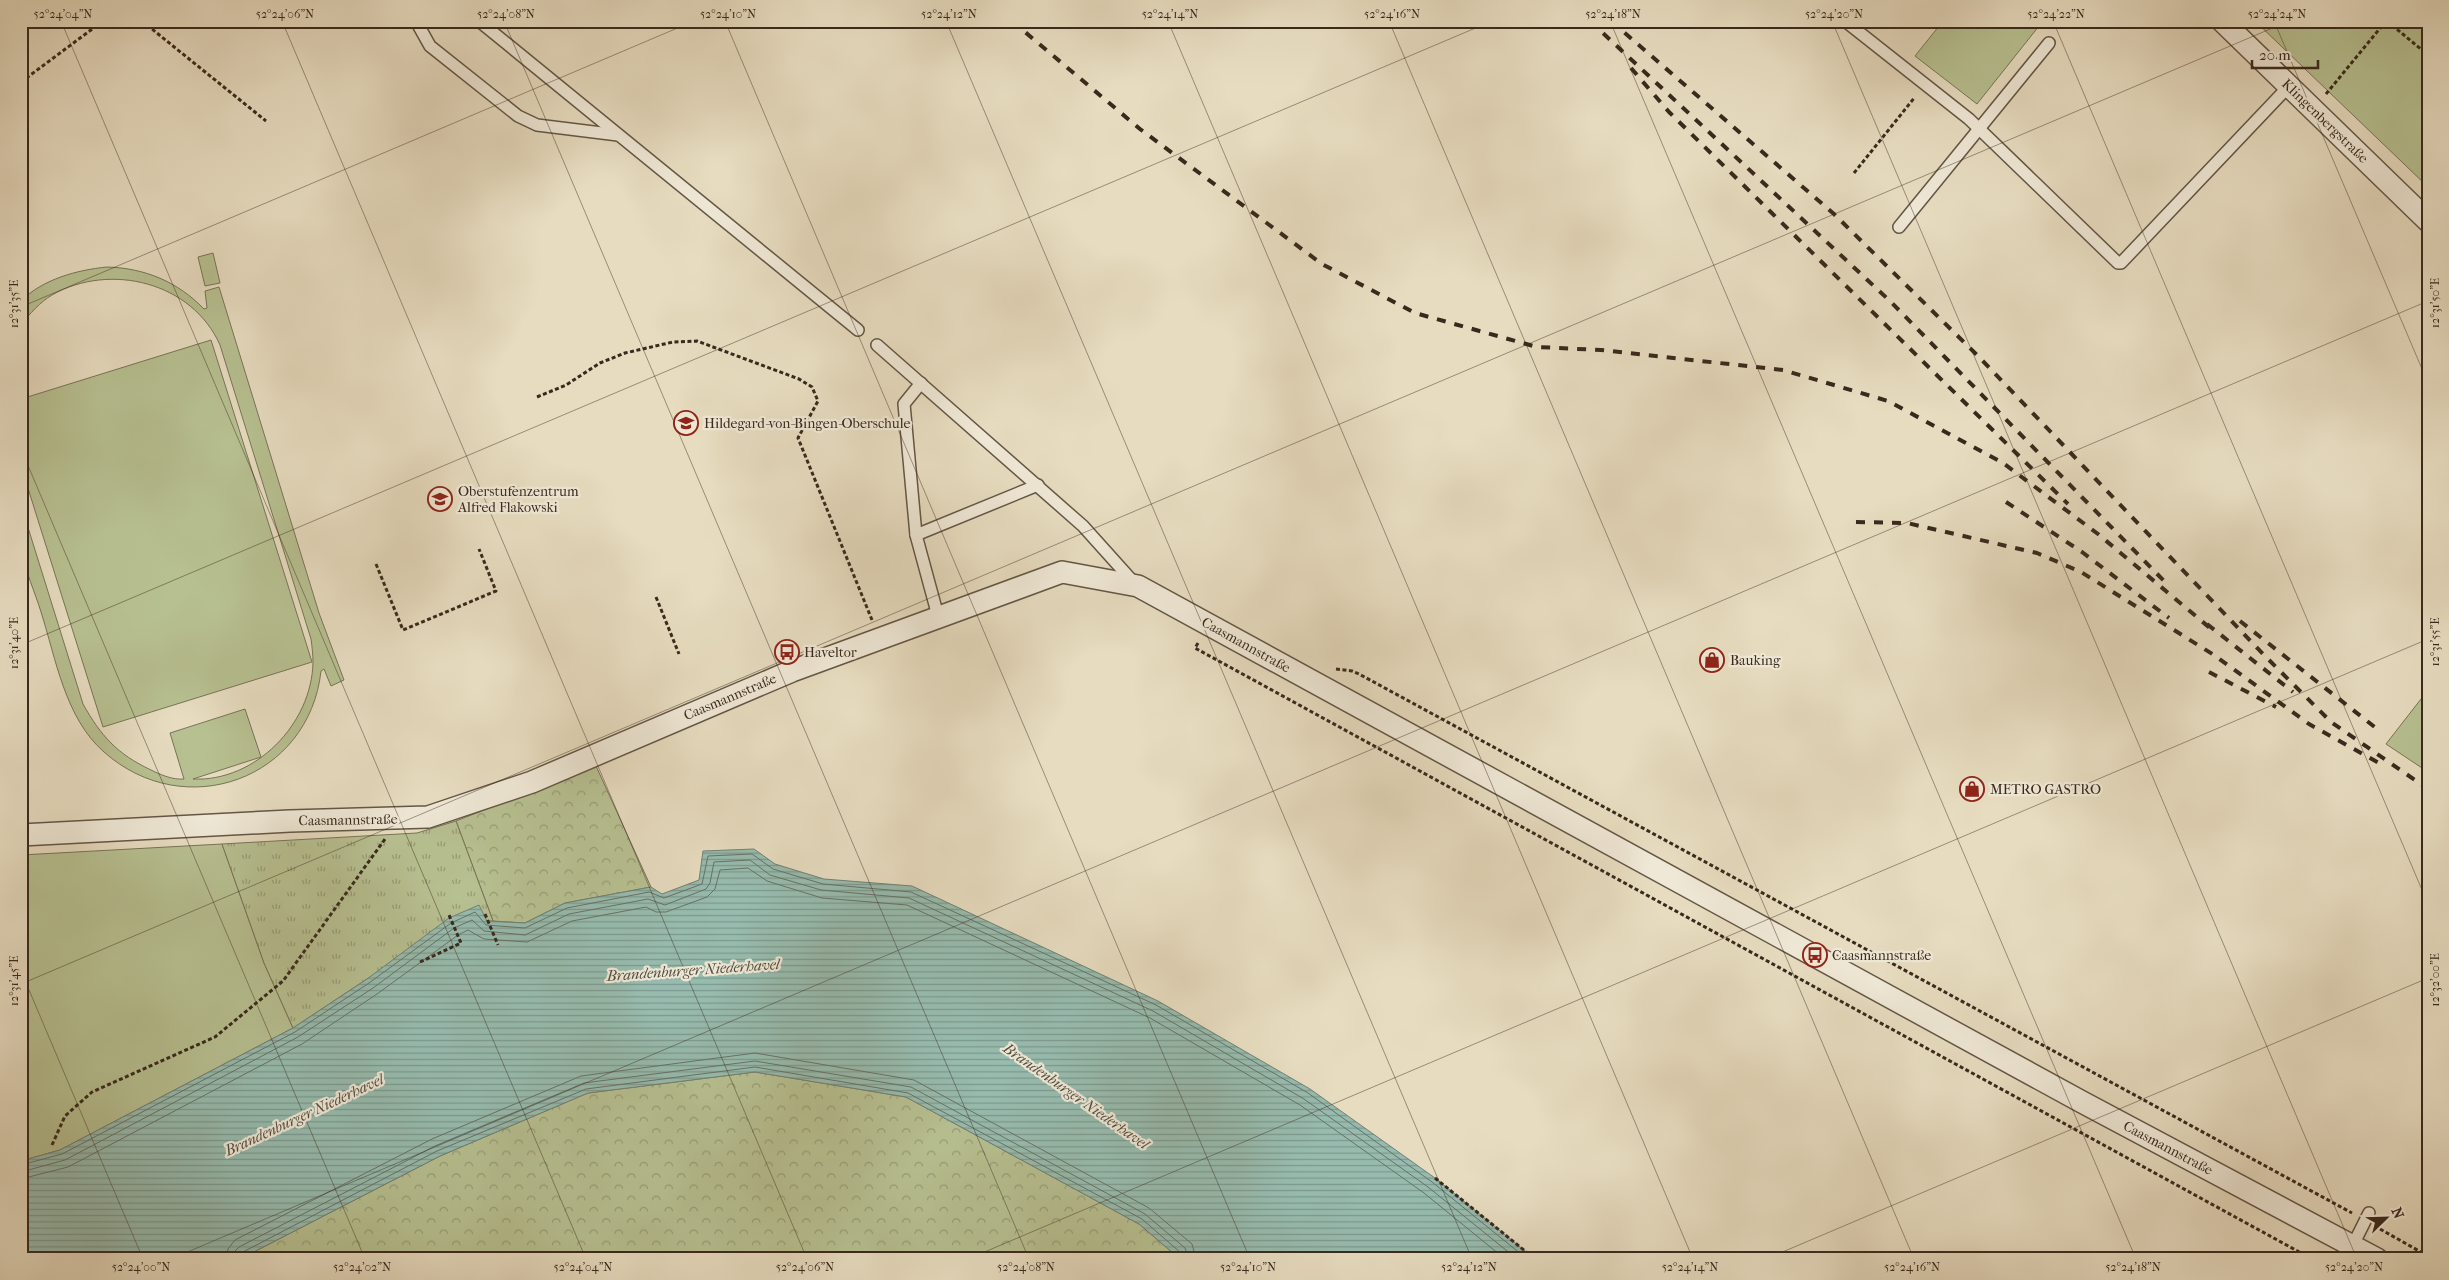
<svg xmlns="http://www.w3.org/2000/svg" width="2449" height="1280" font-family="'IM FELL French Canon',serif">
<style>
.green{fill:#b7c091;stroke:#787457}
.forest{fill:url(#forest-crowns);stroke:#787457}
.park{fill:url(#park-tufts);stroke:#787457}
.water{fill:url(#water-rules);stroke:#718175}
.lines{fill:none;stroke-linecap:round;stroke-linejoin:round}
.shore{stroke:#687266;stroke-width:1}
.service-casing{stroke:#645646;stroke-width:14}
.minor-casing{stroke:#645646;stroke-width:24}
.path{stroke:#39291d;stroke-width:3;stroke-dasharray:4 2.5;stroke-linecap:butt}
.service{stroke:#efe8d6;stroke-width:11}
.minor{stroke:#efe8d6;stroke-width:21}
.rail{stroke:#39291d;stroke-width:4;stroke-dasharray:9 9;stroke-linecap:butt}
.ticks{fill:none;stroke:#39291d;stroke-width:1;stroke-opacity:0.45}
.labels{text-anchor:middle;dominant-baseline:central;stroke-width:4.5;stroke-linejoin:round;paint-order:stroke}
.street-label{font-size:14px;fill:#39291d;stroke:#efe8d6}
.poi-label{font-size:14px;fill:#39291d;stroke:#efe8d6;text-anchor:start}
.water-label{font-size:15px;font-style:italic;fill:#504e42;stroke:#efe8d6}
.neatline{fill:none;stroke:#39291d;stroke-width:2}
.ticks-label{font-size:12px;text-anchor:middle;fill:#39291d}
</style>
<defs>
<pattern id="forest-crowns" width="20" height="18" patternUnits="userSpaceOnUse" patternTransform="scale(1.25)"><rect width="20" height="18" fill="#b7c091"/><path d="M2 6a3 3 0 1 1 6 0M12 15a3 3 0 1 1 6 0" fill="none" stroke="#969c76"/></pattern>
<pattern id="park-tufts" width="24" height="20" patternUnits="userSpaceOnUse" patternTransform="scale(1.25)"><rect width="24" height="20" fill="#b7c091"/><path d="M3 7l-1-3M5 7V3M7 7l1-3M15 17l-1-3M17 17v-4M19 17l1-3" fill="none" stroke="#969c76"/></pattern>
<pattern id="water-rules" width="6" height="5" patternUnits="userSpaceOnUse" patternTransform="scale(1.25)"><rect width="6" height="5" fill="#97bcaf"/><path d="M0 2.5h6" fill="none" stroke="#7c998e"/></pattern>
</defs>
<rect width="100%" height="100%" fill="#e7dcc0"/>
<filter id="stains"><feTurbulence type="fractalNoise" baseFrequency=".004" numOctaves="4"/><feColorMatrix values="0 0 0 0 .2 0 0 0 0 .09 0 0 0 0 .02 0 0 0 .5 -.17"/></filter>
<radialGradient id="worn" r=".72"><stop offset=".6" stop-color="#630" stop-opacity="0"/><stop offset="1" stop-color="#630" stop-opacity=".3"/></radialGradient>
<!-- green -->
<g class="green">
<path d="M1943 21H2043L1977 104 1915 56Z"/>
<path d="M2255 21H2428V187Z"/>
<path d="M213 253 220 283 205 286 198 257Z"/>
<path d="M107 267C145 268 178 282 204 309L207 308 205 291 219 287 319 613 344 680 331 686 324 669 321 671C309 779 185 824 104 752 65 718 56 659 41 612 35 592 25 571 22 551 19 537 21 520 21 505L83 704C101 736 117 754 151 770 161 775 173 780 184 779L170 733 245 709 261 757 193 779C255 782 312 724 313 662 313 655 312 646 311 639L220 345C192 282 110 262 52 295 40 302 30 314 21 324V301C43 279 77 270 107 267Z"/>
<path d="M211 340 312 662 103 727 21 466V399Z"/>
<path d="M2428 690V772L2386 744Z"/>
<path d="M222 844 264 963 293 1028 60 1150 21 1161V855Z"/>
</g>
<!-- forest -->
<g class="forest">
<path d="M596 766 651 887 565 903 525 923 493 921 456 821Z"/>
<path d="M755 1072 906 1097 1139 1224 1180 1259H240L440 1156 588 1093Z"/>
</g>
<!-- park -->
<path class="park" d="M456 821 493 921H487L367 979 293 1028 264 963 222 844 417 833Z"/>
<!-- water -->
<path class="water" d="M754 849 775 864 824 879 912 886 1158 1001 1310 1089 1435 1178 1535 1259H1180L1139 1224 906 1097 755 1072 588 1093 440 1156 240 1259H21V1161L60 1150 293 1028 367 979 449 918 479 905 487 921 525 923 565 903 651 887 662 894 699 880 703 851Z"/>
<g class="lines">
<!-- shore -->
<g class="shore">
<path d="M21 1165 62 1154 295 1032 369 983 451 923 475 912 486 925 525 928 567 908 649 892 664 898 702 884 708 856 752 854 773 869 823 884 911 892 1156 1005 1308 1093 1432 1182 1527 1259"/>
<path d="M21 1172 65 1160 298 1037 373 988 454 928 472 920 484 931 525 935 569 914 648 899 665 905 706 889 710 883 714 862 750 860 770 875 821 890 909 898 1153 1011 1304 1099 1428 1187 1517 1259"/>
<path d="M21 1179 68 1167 302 1044 377 994 458 935 468 930 484 939 527 942 572 921 646 907 656 912H666L707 897 715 889 720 870 748 868 767 881 822 898 907 905 1150 1018 1300 1105 1424 1193 1505 1259"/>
<path d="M226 1259 228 1249 235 1240 432 1139 581 1076 755 1053 914 1080 1149 1208 1192 1244 1196 1259"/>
<path d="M233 1259 234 1252 239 1247 435 1146 584 1083 755 1061 911 1087 1145 1214 1185 1248 1189 1259"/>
<path d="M239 1259 243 1252 437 1151 586 1089 755 1067 908 1093 1142 1219 1181 1253 1183 1259"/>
</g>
<defs>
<g id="service">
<path d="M416 21 430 46 518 116 537 125 618 135"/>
<path d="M479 21 858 330"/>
<path d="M1845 21 1969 119 2118 263H2121L2289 86"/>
<path d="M1899 227 2049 43"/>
<path d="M877 345 1083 526 1136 585"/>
<path d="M916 535 904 404 921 383"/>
<path d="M938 616 916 535 1038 485"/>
<path d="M2353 1245 2369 1213"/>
</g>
<g id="minor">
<path d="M2222 21 2428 221"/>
<path d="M21 835 290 821 428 817 532 782 792 671 1062 572 1138 586 2082 1102 2377 1259"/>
</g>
</defs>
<!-- service casing -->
<use href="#service" class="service-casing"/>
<!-- minor casing -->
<use href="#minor" class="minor-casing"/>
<!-- path -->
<g class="path">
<path d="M142 21 266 121"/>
<path d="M2387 21 2428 55"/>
<path d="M21 82 103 21"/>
<path d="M2326 94 2386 21"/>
<path d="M1854 173 1915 97"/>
<path d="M537 397 566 385 600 363 625 353 673 342 697 341 799 379 812 387 818 401 798 438 872 620"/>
<path d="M376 564 403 630 496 591 479 549"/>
<path d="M656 597 679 654"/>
<path d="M1198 643 1195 648 2312 1259"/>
<path d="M1336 669 1352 671 1359 674 2352 1213"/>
<path d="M485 914 498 945"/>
<path d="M420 962 461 943 449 915"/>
<path d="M52 1145 65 1116 92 1092 215 1037 283 981 385 839"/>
<path d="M1435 1178 1535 1259"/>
<path d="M2380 1229 2428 1256"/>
</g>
<!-- service -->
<use href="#service" class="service"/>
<!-- minor -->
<use href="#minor" class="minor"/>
<!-- rail -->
<g class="rail">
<path d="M1012 21 1140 129 1322 264 1415 313 1537 347 1601 350 1783 370 1888 401 2003 463 2098 534 2210 628"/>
<path d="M1590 21 1891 302 2166 583"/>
<path d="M1611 21 1834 214 1978 356 2263 654 2331 722 2425 787"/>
<path d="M1631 68 1669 112 2068 504"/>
<path d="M2006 502 2082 552 2169 618"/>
<path d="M1856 522 1907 523 2037 553 2081 572 2214 655 2309 724 2379 763"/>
<path d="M2240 621 2381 732"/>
<path d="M2207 624 2293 692"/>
<path d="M2209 672 2276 707"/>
</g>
</g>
<!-- ticks -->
<path class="ticks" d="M61 21 586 1259M282 21 807 1259M504 21 1029 1259M725 21 1250 1259M946 21 1472 1259M1168 21 1693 1259M1389 21 1914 1259M1610 21 2136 1259M1832 21 2357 1259M2053 21 2428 904M2274 21 2428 383M21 307 694 21M21 449 365 1259M21 645 1492 21M21 971 143 1259M21 984 2289 21M171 1259 2428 301M968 1259 2428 639M1766 1259 2428 978"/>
<!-- icons -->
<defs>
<symbol id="school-ring" viewBox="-11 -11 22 22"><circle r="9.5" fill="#efe8d6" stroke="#8f2418" stroke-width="1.5"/><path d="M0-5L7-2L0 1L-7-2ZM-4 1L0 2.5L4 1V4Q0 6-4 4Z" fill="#8f2418"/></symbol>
<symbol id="bus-ring" viewBox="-11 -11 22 22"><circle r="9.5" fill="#efe8d6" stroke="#8f2418" stroke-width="1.5"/><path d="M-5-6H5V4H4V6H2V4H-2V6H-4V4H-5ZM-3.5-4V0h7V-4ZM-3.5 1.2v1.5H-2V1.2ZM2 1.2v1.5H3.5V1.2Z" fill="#8f2418"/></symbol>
<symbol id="shop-ring" viewBox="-11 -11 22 22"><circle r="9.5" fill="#efe8d6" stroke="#8f2418" stroke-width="1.5"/><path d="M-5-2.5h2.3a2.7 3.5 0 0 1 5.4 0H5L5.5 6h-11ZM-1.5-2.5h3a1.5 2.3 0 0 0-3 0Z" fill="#8f2418"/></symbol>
</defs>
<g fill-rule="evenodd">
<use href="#school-ring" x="672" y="409" width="28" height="28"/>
<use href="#school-ring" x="426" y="485" width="28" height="28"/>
<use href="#bus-ring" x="773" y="638" width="28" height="28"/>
<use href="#shop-ring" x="1698" y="646" width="28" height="28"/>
<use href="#shop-ring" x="1958" y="775" width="28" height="28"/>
<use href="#bus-ring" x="1801" y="941" width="28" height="28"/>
</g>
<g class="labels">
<!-- street labels -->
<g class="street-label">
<text transform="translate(2325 121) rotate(44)">Klingenbergstraße</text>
<text transform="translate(1246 645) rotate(29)">Caasmannstraße</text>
<text transform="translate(730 697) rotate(-23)">Caasmannstraße</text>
<text transform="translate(348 820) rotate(-1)">Caasmannstraße</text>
<text transform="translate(2168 1148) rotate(28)">Caasmannstraße</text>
</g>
<!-- poi labels -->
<g class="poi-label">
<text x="704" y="423">Hildegard-von-Bingen-Oberschule</text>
<text x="458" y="491">Oberstufenzentrum<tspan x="458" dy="16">Alfred Flakowski</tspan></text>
<text x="804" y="652">Haveltor</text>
<text x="1730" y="660">Bauking</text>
<text x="1990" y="789">METRO GASTRO</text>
<text x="1832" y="955">Caasmannstraße</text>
</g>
<!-- water labels -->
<g class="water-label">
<text transform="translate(693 970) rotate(-4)">Brandenburger Niederhavel</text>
<text transform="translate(1076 1096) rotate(35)">Brandenburger Niederhavel</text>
<text transform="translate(304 1115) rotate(-25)">Brandenburger Niederhavel</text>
</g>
</g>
<!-- margin -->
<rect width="2449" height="1280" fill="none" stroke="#e7dcc0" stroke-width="55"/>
<!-- north arrow -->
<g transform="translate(2386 1218) rotate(67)" stroke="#efe8d6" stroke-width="4" paint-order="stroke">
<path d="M0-4L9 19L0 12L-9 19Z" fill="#39291d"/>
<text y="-8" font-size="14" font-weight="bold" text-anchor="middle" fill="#39291d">N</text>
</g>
<!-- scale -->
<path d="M2252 60v8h66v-8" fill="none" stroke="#39291d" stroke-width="2.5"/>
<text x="2259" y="60" font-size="15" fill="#39291d" stroke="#efe8d6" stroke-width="4" paint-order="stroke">20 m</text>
<rect x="28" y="28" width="2394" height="1224" class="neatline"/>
<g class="ticks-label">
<text x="63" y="18">52°24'04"N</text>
<text x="285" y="18">52°24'06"N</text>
<text x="506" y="18">52°24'08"N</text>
<text x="728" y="18">52°24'10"N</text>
<text x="949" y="18">52°24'12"N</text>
<text x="1170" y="18">52°24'14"N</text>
<text x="1392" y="18">52°24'16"N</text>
<text x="1613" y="18">52°24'18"N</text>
<text x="1834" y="18">52°24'20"N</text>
<text x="2056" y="18">52°24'22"N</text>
<text x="2277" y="18">52°24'24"N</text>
<text transform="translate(2435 303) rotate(-90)" y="4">12°31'50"E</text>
<text transform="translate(14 304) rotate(-90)" y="4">12°31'35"E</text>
<text transform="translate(2435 642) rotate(-90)" y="4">12°31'55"E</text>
<text transform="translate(14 643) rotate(-90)" y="4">12°31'40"E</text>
<text transform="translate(2435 980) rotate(-90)" y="4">12°32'00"E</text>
<text transform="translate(14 981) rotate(-90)" y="4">12°31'45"E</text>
<text x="141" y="1271">52°24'00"N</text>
<text x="362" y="1271">52°24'02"N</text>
<text x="583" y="1271">52°24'04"N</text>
<text x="805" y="1271">52°24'06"N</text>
<text x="1026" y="1271">52°24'08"N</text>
<text x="1248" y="1271">52°24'10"N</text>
<text x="1469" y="1271">52°24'12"N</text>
<text x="1690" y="1271">52°24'14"N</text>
<text x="1912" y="1271">52°24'16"N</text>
<text x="2133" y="1271">52°24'18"N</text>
<text x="2354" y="1271">52°24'20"N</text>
</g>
<rect width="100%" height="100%" filter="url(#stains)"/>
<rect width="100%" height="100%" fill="url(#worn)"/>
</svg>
